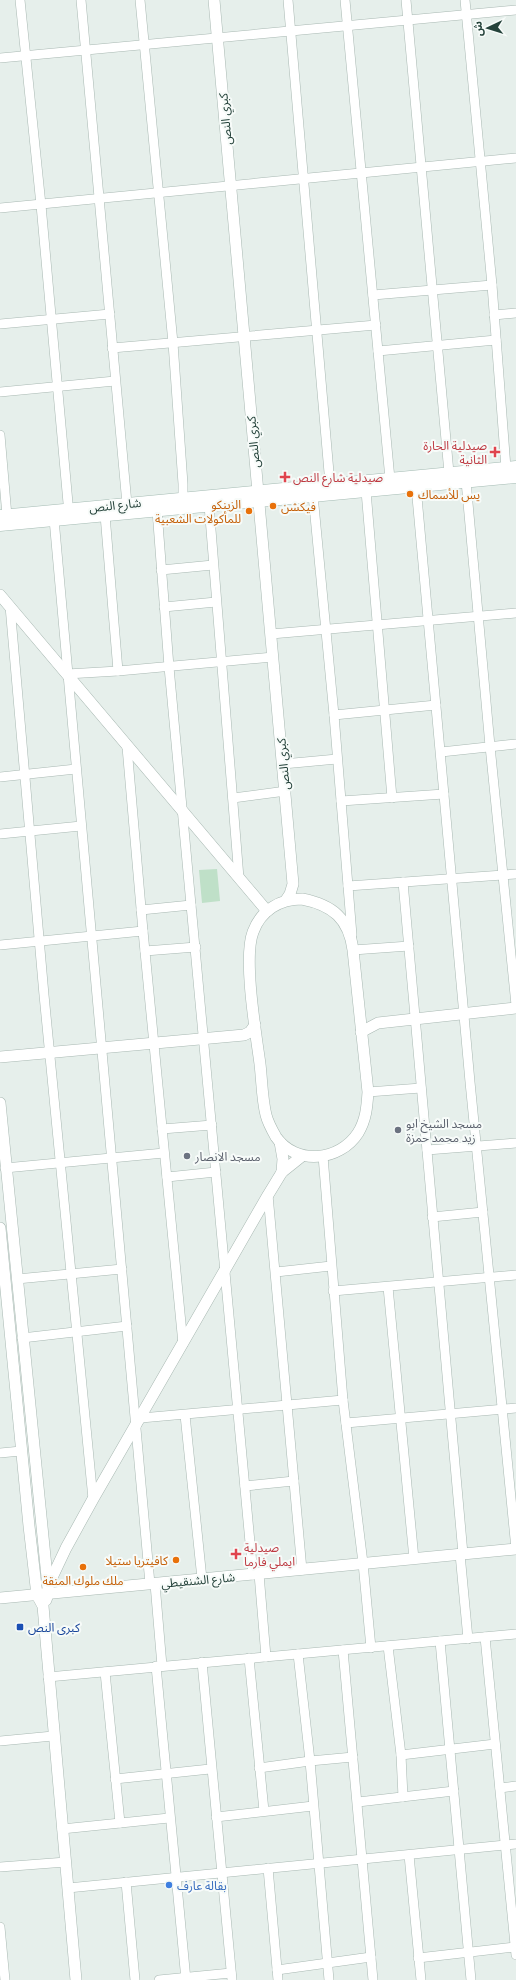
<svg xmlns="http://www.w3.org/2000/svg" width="516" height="1980" font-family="'Titillium Web','Noto Sans Arabic',sans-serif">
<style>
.green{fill:#bfe0c8}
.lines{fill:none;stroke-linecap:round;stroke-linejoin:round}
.minor-casing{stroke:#a8b8b2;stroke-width:10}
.tertiary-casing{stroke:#a8b8b2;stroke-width:12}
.secondary-casing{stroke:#a4bbb3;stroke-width:13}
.minor{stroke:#fff;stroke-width:9}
.tertiary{stroke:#fff;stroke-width:11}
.secondary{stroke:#fff;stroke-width:12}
.health-dot{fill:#e0444e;stroke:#f7fbf9;stroke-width:1.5}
.food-dot{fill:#e8710a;stroke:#f7fbf9;stroke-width:1.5}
.worship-dot{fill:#6b7280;stroke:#f7fbf9;stroke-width:1.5}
.transit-dot{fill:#1a4fb4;stroke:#f7fbf9;stroke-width:1.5}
.shop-dot{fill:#3f7fe0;stroke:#f7fbf9;stroke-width:1.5}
.labels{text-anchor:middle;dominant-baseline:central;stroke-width:4;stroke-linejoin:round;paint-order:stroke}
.street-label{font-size:12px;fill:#24423a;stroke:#f7fbf9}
.health-label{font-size:12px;fill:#be3a42;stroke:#f7fbf9;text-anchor:start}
.food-label{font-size:12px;fill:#c56008;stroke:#f7fbf9;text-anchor:start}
.worship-label{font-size:12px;fill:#5b616d;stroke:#f7fbf9;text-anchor:start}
.transit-label{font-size:12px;fill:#164399;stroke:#f7fbf9;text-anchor:start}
.shop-label{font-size:12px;fill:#366cbe;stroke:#f7fbf9;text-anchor:start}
</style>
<rect width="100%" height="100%" fill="#e6efeb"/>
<!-- green -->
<path class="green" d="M217 869 220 901 202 903 199 870Z"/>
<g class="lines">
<defs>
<g id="minor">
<path d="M20 0 41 205 69 514"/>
<path d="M81 0 127 504"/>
<path d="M140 0 173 343 183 484V499"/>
<path d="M288 0 330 484"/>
<path d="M345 0 390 479"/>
<path d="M406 0 449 473"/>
<path d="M465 0 492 285 506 468"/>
<path d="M0 58 516 10"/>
<path d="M0 208 516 158"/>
<path d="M373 295 492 285"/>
<path d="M494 315 516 313"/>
<path d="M0 324 110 314"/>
<path d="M112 348 376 325"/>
<path d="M378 351 496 340"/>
<path d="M0 392 115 381"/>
<path d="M0 435 7 516"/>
<path d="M466 481 490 746 516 1005"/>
<path d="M416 486 470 1082 516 1549"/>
<path d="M366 491 392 798"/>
<path d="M313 495 334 715 352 935"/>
<path d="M209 505 239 878"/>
<path d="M157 510 169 667 253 1575"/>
<path d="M105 515 118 671"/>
<path d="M54 519 150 1584"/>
<path d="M161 570 213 565"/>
<path d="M10 606 44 995 93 1499"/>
<path d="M164 607 216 602"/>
<path d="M271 634 516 613"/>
<path d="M67 674 118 671 273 657"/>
<path d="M334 715 436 705"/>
<path d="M127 747 143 931 183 1344"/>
<path d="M441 752 516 744"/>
<path d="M283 764 337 759"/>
<path d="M0 777 76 769"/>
<path d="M233 798 286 791"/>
<path d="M341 801 444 794"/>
<path d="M0 834 81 826"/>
<path d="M403 882 463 1554"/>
<path d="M348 886 516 874"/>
<path d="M141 910 191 905"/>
<path d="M0 945 143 931"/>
<path d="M353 950 409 946"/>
<path d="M145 951 196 947"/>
<path d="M368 1092 421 1088"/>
<path d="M162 1129 212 1125"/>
<path d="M427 1150 516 1143"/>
<path d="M323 1156 343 1400 363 1563 371 1648"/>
<path d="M5 1168 164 1153"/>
<path d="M167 1177 216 1172"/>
<path d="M268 1195 302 1570"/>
<path d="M432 1217 483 1212"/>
<path d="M276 1272 331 1266"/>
<path d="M17 1279 122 1269"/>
<path d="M388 1287 414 1559"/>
<path d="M333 1291 516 1275"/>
<path d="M22 1338 127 1326"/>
<path d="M185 1415 202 1579"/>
<path d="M141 1418 343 1400"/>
<path d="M346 1423 516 1408"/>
<path d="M0 1453 21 1451"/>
<path d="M245 1486 294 1481"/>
<path d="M460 1554 468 1639"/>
<path d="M259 1574 266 1657"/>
<path d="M155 1584 162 1666"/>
<path d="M485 1637 516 1955"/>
<path d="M440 1641 471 1980"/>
<path d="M388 1646 401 1755 403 1797"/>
<path d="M343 1650 373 1980"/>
<path d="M298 1654 310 1761 329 1980"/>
<path d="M249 1658 264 1811"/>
<path d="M202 1662 232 1980"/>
<path d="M156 1666 186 1980"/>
<path d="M105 1672 120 1823"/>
<path d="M48 1677 516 1634"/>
<path d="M0 1741 53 1736"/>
<path d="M401 1755 495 1744"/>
<path d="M259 1768 310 1761 353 1757"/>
<path d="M115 1779 210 1769"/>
<path d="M500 1788 516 1786"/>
<path d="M358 1802 454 1791"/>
<path d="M216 1817 313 1806"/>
<path d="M62 1829 169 1818"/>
<path d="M409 1855 421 1980"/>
<path d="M0 1867 66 1862"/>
<path d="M268 1868 278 1980"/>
<path d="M126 1882 135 1980"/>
<path d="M68 1888 516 1844"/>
<path d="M0 1927 5 1980"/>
<path d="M418 1958 515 1947"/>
<path d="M277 1970 371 1957"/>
<path d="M159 1980 231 1973"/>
</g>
<g id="tertiary">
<path d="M214 0 293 884 290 894 286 900"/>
<path d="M0 595 267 911"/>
<path d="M302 899C333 905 349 919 353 950L368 1092C367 1107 366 1120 358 1133 340 1161 296 1166 276 1137 272 1130 268 1123 266 1115 262 1099 262 1081 260 1064 256 1034 243 958 253 932 261 910 280 899 302 899Z"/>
<path d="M361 1032 378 1023 516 1008"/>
<path d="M0 1057 244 1035 250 1032 255 1025"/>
<path d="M0 1103 48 1587V1594L46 1600"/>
<path d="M280 1142 283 1159 282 1172"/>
<path d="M0 1228 29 1526 37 1595 43 1606 76 1980"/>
<path d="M48 1586 66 1548 93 1499 268 1195 282 1172 302 1156"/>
<path d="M0 1598 516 1549"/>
</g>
<g id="secondary">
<path d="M0 516 516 467"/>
<path d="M0 525 516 477"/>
</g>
</defs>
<!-- minor casing -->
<use href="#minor" class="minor-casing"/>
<!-- tertiary casing -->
<use href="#tertiary" class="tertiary-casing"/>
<!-- secondary casing -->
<use href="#secondary" class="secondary-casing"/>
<!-- minor -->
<use href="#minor" class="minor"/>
<!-- tertiary -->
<use href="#tertiary" class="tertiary"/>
<!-- secondary -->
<use href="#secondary" class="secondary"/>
</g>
<!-- markers -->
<g class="health-dot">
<path d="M493 446h4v4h4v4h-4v4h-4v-4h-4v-4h4z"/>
<path d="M283 471h4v4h4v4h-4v4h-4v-4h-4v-4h4z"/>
<path d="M234 1548h4v4h4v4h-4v4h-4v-4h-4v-4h4z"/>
</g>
<g class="food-dot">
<circle cx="410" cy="494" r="4"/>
<circle cx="273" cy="506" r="4"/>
<circle cx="249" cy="511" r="4"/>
<circle cx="176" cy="1560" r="4"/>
<circle cx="83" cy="1567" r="4"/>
</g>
<g class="worship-dot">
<circle cx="398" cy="1130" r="4"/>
<circle cx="187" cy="1156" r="4"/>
</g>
<rect class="transit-dot" x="16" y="1623" width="8" height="8" rx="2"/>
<circle class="shop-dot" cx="169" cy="1885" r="4"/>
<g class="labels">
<!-- street labels -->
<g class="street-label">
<text transform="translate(225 119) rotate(-95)">كبري النص</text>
<text transform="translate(253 442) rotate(-95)">كبري النص</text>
<text transform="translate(115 505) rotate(-6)">شارع النص</text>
<text transform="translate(283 764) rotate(-95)">كبري النص</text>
<text transform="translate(198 1580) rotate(-5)">شارع الشنقيطي</text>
</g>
<!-- health labels -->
<g class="health-label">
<text x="487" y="445" text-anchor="end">صيدلية الحارة<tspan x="487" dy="14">الثانية</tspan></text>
<text x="293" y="477">صيدلية شارع النص</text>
<text x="244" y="1547">صيدلية<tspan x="244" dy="14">ايملي فارما</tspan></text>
</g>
<!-- food labels -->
<g class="food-label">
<text x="418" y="494">يس للأسماك</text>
<text x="241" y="504" text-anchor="end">الزينكو<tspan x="241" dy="14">للمأكولات الشعبية</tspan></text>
<text x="281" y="506">فيكشن</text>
<text x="168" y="1560" text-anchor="end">كافيتريا ستيلا</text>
<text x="83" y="1580" text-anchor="middle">ملك ملوك المنقة</text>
</g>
<!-- worship labels -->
<g class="worship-label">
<text x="406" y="1123">مسجد الشيخ ابو<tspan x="406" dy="14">زيد محمد حمزة</tspan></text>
<text x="195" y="1156">مسجد الانصار</text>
</g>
<!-- transit labels -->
<g class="transit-label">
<text x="28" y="1627">كبرى النص</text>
</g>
<!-- shop labels -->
<g class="shop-label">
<text x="177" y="1885">بقالة عارف</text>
</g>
</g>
<!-- north arrow -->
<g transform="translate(488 28) rotate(266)" stroke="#f7fbf9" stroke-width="3" paint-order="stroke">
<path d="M0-3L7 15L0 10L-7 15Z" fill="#24423a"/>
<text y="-6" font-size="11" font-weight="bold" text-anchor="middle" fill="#24423a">ش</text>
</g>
</svg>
